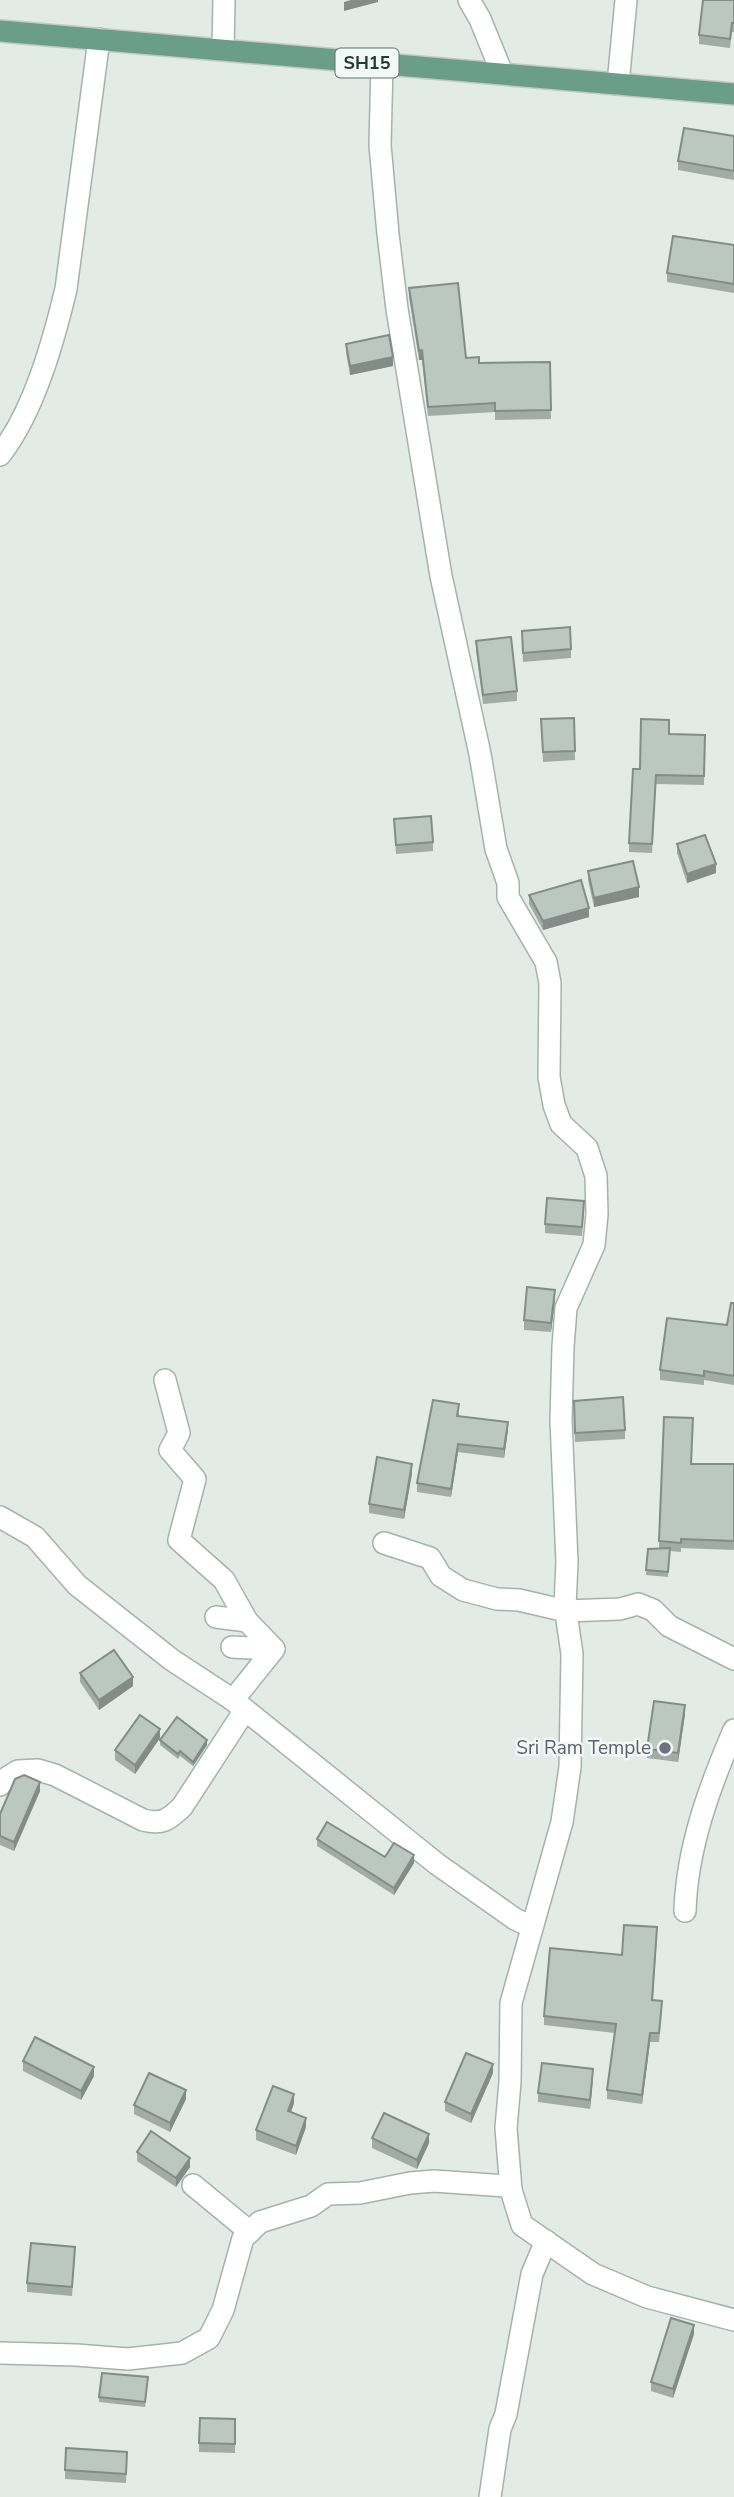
<svg xmlns="http://www.w3.org/2000/svg" width="734" height="2497" font-family="'Nunito Sans',sans-serif">
<style>
.lines{fill:none;stroke-linecap:round;stroke-linejoin:round}
.street-casing{stroke:#a5b2ac;stroke-width:24}
.primary-casing{stroke:#c2c8c6;stroke-width:24}
.street{stroke:#fff;stroke-width:21}
.primary{stroke:#6b9d8b;stroke-width:21}
.wall{fill:#a1aca7}
.shaded-wall{fill:#838c88}
.building{fill:#bbc8c2;stroke:#838c88;stroke-width:2}
.worship-dot{fill:#6b7280;stroke:#f2f8f5;stroke-width:2.5}
.labels{text-anchor:middle;dominant-baseline:central;stroke-width:5;stroke-linejoin:round;paint-order:stroke}
.shield{fill:#f2f8f5;stroke:#62736c;stroke-width:2}
.shield-label{font-size:18px;font-weight:bold;fill:#243a32}
.worship-label{font-size:19px;fill:#5b616d;stroke:#f2f8f5;text-anchor:end}
</style>
<rect width="100%" height="100%" fill="#e2ebe6"/>
<g class="lines">
<defs>
<g id="street">
<path d="M469 0 480 19 502 73"/>
<path d="M223 50 224 0"/>
<path d="M382 64 380 145 388 234 397 309 441 576 480 754 496 849 508 883V897L546 962 550 983 549 1077 554 1105 561 1124 587 1148 596 1176 597 1214 594 1245 566 1308 563 1347 561 1420 567 1562 565 1606 572 1654 570 1767 562 1822 511 2003 510 2082 506 2128 511 2190 522 2225 593 2274 647 2297 734 2320"/>
<path d="M618 84 626 0"/>
<path d="M0 455C34 411 53 343 66 289L99 39"/>
<path d="M165 1380 179 1433 170 1450 195 1479 179 1540 224 1580 247 1621 274 1649 233 1700"/>
<path d="M0 1517 35 1537 77 1585 172 1660 233 1700 437 1864 515 1919 532 1927"/>
<path d="M384 1543 430 1558 441 1576 463 1590 497 1599 519 1600 566 1611 620 1609 638 1604 653 1610 669 1626 734 1659"/>
<path d="M216 1617 247 1621"/>
<path d="M232 1647 274 1649"/>
<path d="M0 1785 2 1781 18 1771 38 1770 55 1775 143 1820C162 1825 168 1820 182 1807L245 1710"/>
<path d="M685 1911C687 1848 709 1788 734 1730"/>
<path d="M193 2185 250 2232"/>
<path d="M0 2353 76 2355 128 2359 182 2353 209 2338 223 2310 243 2238 260 2222 311 2206 328 2194 360 2193 410 2183 434 2181 506 2186 511 2190"/>
<path d="M490 2497 500 2429 506 2414 532 2274 546 2241"/>
</g>
<path id="primary" d="M0 31 734 94"/>
</defs>
<!-- street casing -->
<use href="#street" class="street-casing"/>
<!-- primary casing -->
<use href="#primary" class="primary-casing"/>
<!-- street -->
<use href="#street" class="street"/>
<!-- primary -->
<use href="#primary" class="primary"/>
</g>
<!-- wall -->
<g class="wall">
<path d="M734 0V32H732L730 48 699 44V35Z"/>
<path d="M734 136V180L678 170V161Z"/>
<path d="M734 244V293L667 282V273L734 245Z"/>
<path d="M409 288 466 358 479 363 550 362 551 419 495 420V412L428 416 422 360H419L409 297Z"/>
<path d="M346 344 393 366 350 375 346 353Z"/>
<path d="M522 631 571 649V658L523 662Z"/>
<path d="M476 641 517 691V701L483 704 476 650Z"/>
<path d="M574 718 575 760 543 762 541 719Z"/>
<path d="M669 734 705 735 704 785 656 784 652 853 629 852V843L640 769Z"/>
<path d="M394 819 433 842V851L396 854Z"/>
<path d="M677 844 716 873 687 883 677 853Z"/>
<path d="M588 871 639 897 594 907 588 880Z"/>
<path d="M529 895 589 917 543 930 529 904Z"/>
<path d="M584 1210 582 1236 545 1233V1224Z"/>
<path d="M555 1299 551 1332 524 1330V1320Z"/>
<path d="M734 1303V1385L704 1380V1385L660 1380V1370L727 1325Z"/>
<path d="M574 1401 625 1430V1439L575 1442Z"/>
<path d="M459 1412V1416L508 1430 504 1458 458 1452 451 1497 417 1492V1483Z"/>
<path d="M664 1417 691 1464H734V1550L681 1548V1552L670 1551 668 1577 646 1575 648 1549H659Z"/>
<path d="M412 1473 404 1519 369 1513V1504Z"/>
<path d="M80 1673 133 1686 99 1710 80 1682Z"/>
<path d="M685 1714 678 1762 647 1758V1749Z"/>
<path d="M160 1738 135 1774 115 1760V1750Z"/>
<path d="M160 1740 207 1745 193 1766 180 1756 178 1759 160 1745Z"/>
<path d="M40 1791 14 1851 0 1845V1814Z"/>
<path d="M317 1839 385 1857 414 1863 394 1895 317 1846Z"/>
<path d="M657 1936 653 2000 662 2010 659 2042H650L642 2104 607 2099V2090L615 2033 544 2025V2016L622 1955Z"/>
<path d="M23 2061 94 2076 81 2100 23 2071Z"/>
<path d="M493 2073 471 2123 445 2111V2102Z"/>
<path d="M593 2078 590 2109 538 2102V2093Z"/>
<path d="M186 2099 170 2132 134 2114V2105Z"/>
<path d="M294 2103 291 2112 306 2127 296 2155 256 2140V2130Z"/>
<path d="M372 2138 429 2143 417 2169 372 2148Z"/>
<path d="M137 2152 190 2167 176 2187 137 2161Z"/>
<path d="M75 2256 72 2296 27 2292V2283Z"/>
<path d="M694 2334 673 2398 651 2391V2382Z"/>
<path d="M148 2381 145 2407 99 2402V2397Z"/>
<path d="M235 2419V2453L199 2452V2443Z"/>
<path d="M127 2461 126 2483 65 2479V2470Z"/>
</g>
<!-- shaded-wall -->
<g class="shaded-wall">
<path d="M351 0H378V2L344 11V2Z"/>
<path d="M422 350V360H419V351Z"/>
<path d="M393 357V366L350 375V366Z"/>
<path d="M716 864V873L687 883V874Z"/>
<path d="M639 887V897L594 907V898Z"/>
<path d="M589 908V917L543 930V921Z"/>
<path d="M555 1290V1299L551 1332V1323Z"/>
<path d="M508 1422V1430L504 1458V1449Z"/>
<path d="M458 1444V1452L451 1497V1489Z"/>
<path d="M412 1464V1473L404 1519V1510Z"/>
<path d="M133 1677V1686L99 1710V1700Z"/>
<path d="M685 1705V1714L678 1762V1753Z"/>
<path d="M160 1729V1738L135 1774V1765Z"/>
<path d="M207 1740V1745L193 1766V1762Z"/>
<path d="M40 1782V1791L14 1851V1842Z"/>
<path d="M414 1855V1863L394 1895V1888Z"/>
<path d="M650 2033V2042L642 2104V2095Z"/>
<path d="M493 2064V2073L471 2123V2114Z"/>
<path d="M94 2067V2076L81 2100V2091Z"/>
<path d="M593 2069V2078L590 2109V2100Z"/>
<path d="M186 2090V2099L170 2132V2123Z"/>
<path d="M294 2094V2103L288 2120V2111Z"/>
<path d="M306 2118V2127L296 2155V2146Z"/>
<path d="M429 2134V2143L417 2169V2160Z"/>
<path d="M190 2158V2167L176 2187V2178Z"/>
<path d="M694 2325V2334L673 2398V2389Z"/>
</g>
<!-- building -->
<g class="building">
<path d="M703 0H734V23H732L730 39 699 35Z"/>
<path d="M684 128 734 136V171L678 161Z"/>
<path d="M673 236 734 245V244V284L667 273Z"/>
<path d="M458 283 466 358 479 357V363L550 362 551 410 495 411V403L428 407 422 350 419 351 409 288Z"/>
<path d="M389 335 393 357 350 366 346 344Z"/>
<path d="M570 627 571 649 523 653 522 631Z"/>
<path d="M511 637 517 691 483 695 476 641Z"/>
<path d="M574 718 575 751 543 752 541 719Z"/>
<path d="M641 719 669 720V734L705 735 704 776 656 775 652 844 629 843 633 769H640Z"/>
<path d="M431 816 433 842 396 845 394 819Z"/>
<path d="M705 835 716 864 687 874 677 844Z"/>
<path d="M633 861 639 887 594 898 588 871Z"/>
<path d="M581 880 589 908 543 921 529 895Z"/>
<path d="M547 1198 584 1201 582 1227 545 1224Z"/>
<path d="M527 1287 555 1290 551 1323 524 1320Z"/>
<path d="M731 1303H734V1376L704 1371V1376L660 1370 667 1318 727 1325Z"/>
<path d="M623 1397 625 1430 575 1433 574 1401Z"/>
<path d="M433 1400 459 1404 457 1416 508 1422 504 1449 458 1444 451 1489 417 1483Z"/>
<path d="M664 1417 693 1418 691 1464H734V1541L681 1539V1543L659 1541Z"/>
<path d="M377 1457 412 1464 404 1510 369 1504Z"/>
<path d="M670 1548 668 1572 646 1570 648 1549Z"/>
<path d="M114 1650 133 1677 99 1700 80 1673Z"/>
<path d="M654 1701 685 1705 678 1753 647 1749Z"/>
<path d="M140 1715 160 1729 135 1765 115 1750Z"/>
<path d="M177 1717 207 1740 193 1762 180 1751 178 1754 160 1740Z"/>
<path d="M24 1775 40 1782 14 1842 0 1836V1814L15 1779Z"/>
<path d="M327 1822 385 1857 394 1843 414 1855 394 1888 317 1839Z"/>
<path d="M624 1925 657 1927 652 2000 662 2001 659 2033H650L642 2095 607 2090 616 2024 544 2016 550 1948 622 1955Z"/>
<path d="M35 2037 94 2067 81 2091 23 2061Z"/>
<path d="M466 2053 493 2064 471 2114 445 2102Z"/>
<path d="M542 2063 593 2069 590 2100 538 2093Z"/>
<path d="M149 2073 186 2090 170 2123 134 2105Z"/>
<path d="M273 2086 294 2094 288 2111 306 2118 296 2146 256 2130Z"/>
<path d="M384 2113 429 2134 417 2160 372 2138Z"/>
<path d="M151 2131 190 2158 176 2178 137 2152Z"/>
<path d="M31 2243 75 2247 72 2287 27 2283Z"/>
<path d="M671 2318 694 2325 673 2389 651 2382Z"/>
<path d="M102 2373 148 2377 145 2402 99 2397Z"/>
<path d="M200 2418 235 2419V2444L199 2443Z"/>
<path d="M66 2448 127 2452 126 2474 65 2470Z"/>
</g>
<!-- markers -->
<circle class="worship-dot" cx="665" cy="1748" r="7"/>
<g class="labels">
<!-- shield labels -->
<rect class="shield" x="335.5" y="48.5" width="63" height="29" rx="5"/>
<g class="shield-label">
<text x="367" y="63">SH15</text>
</g>
<!-- worship labels -->
<g class="worship-label">
<text x="651" y="1748">Sri Ram Temple</text>
</g>
</g>
</svg>
